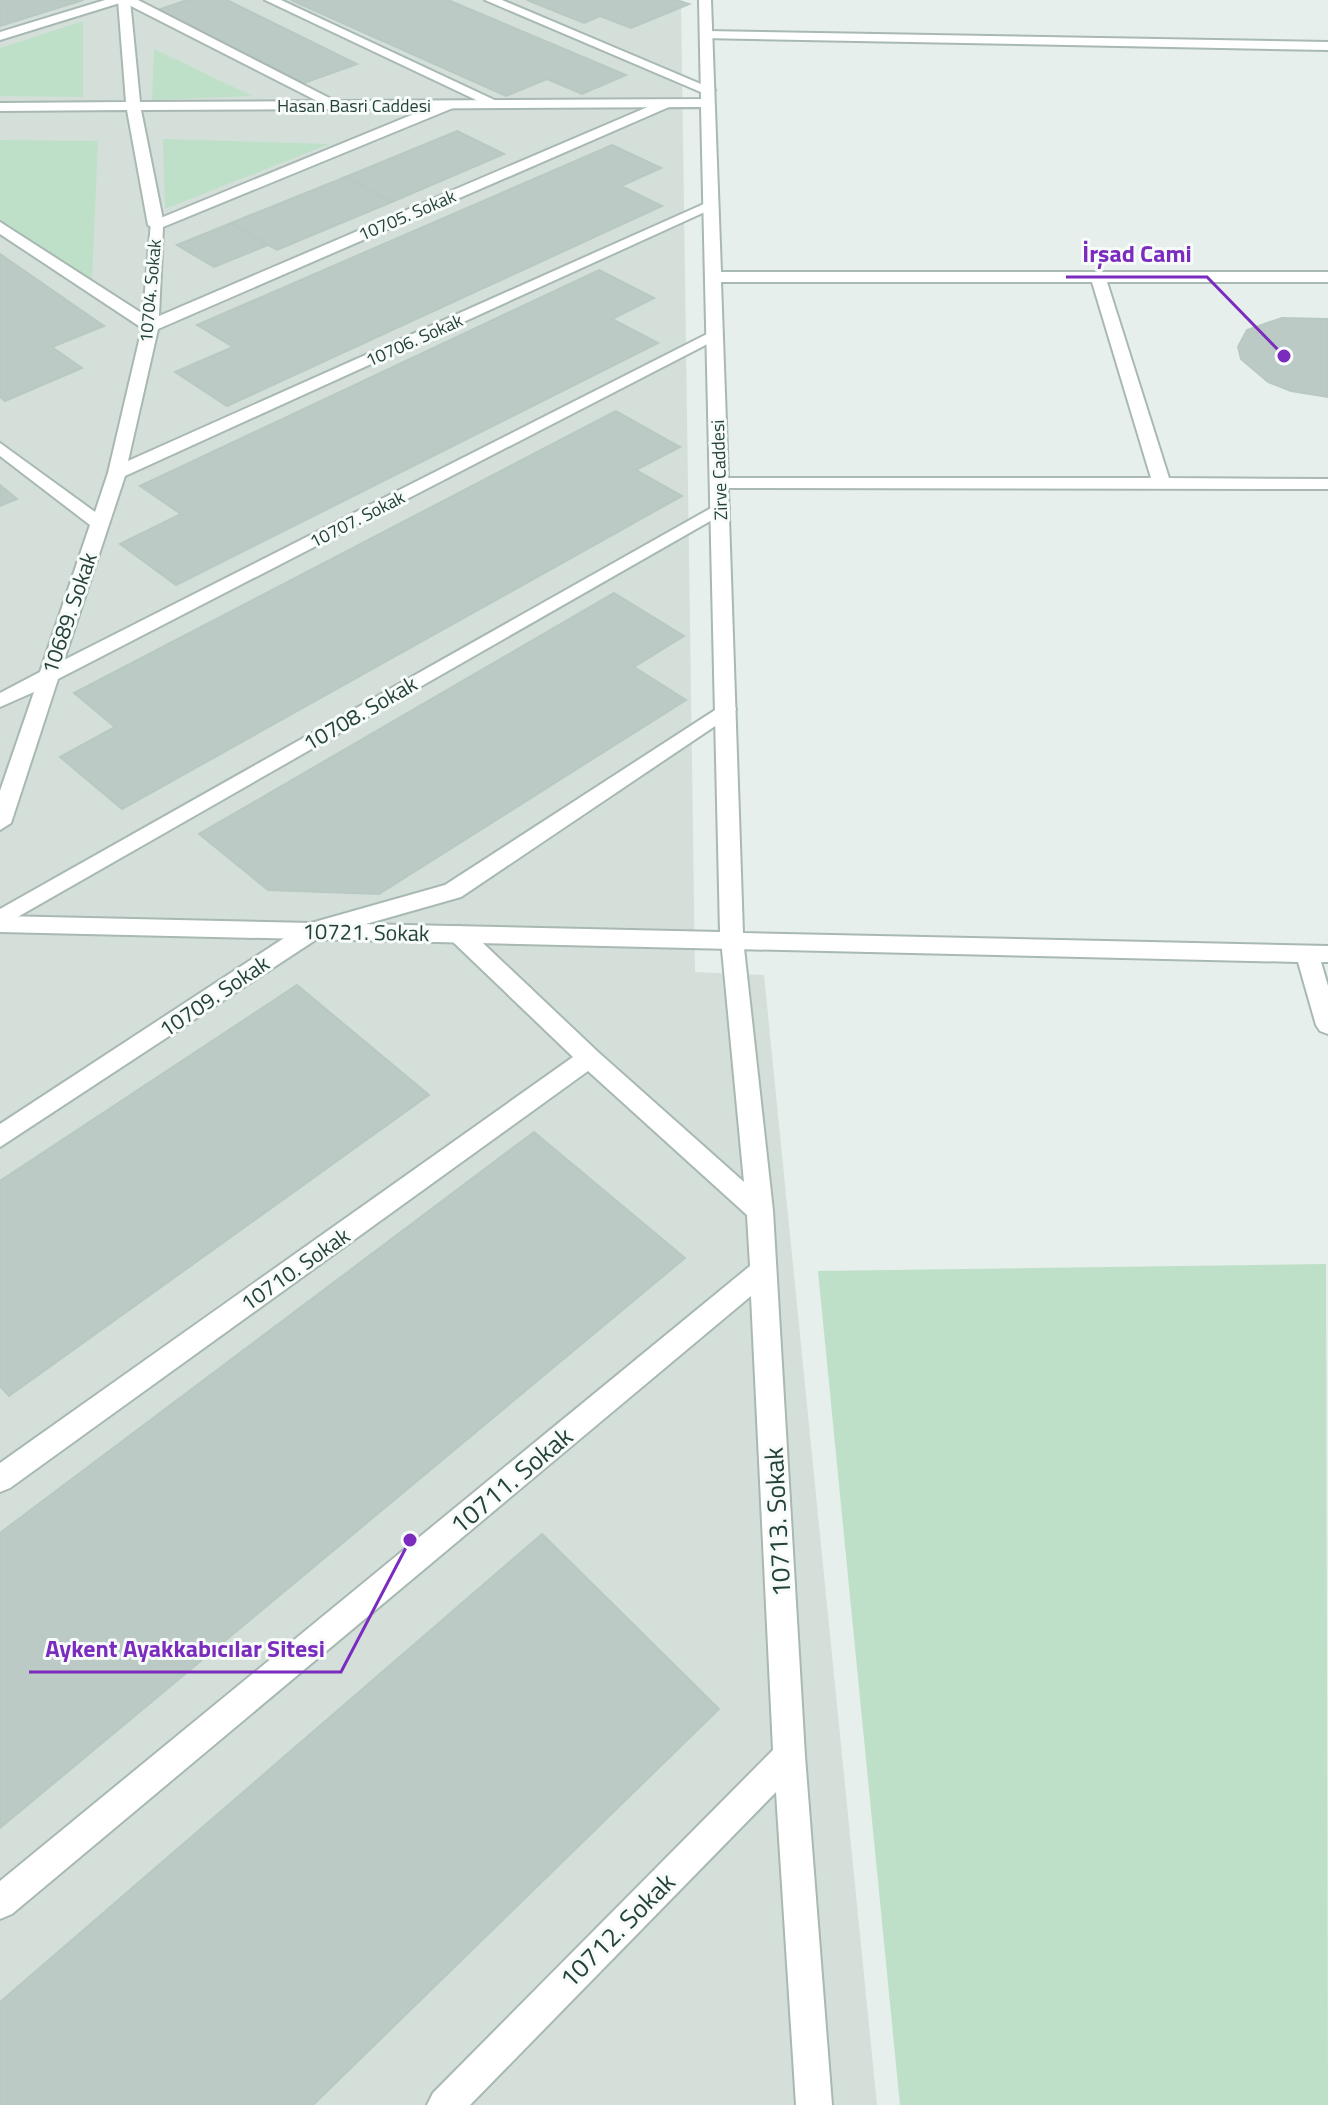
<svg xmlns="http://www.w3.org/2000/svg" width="1328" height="2105" font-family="'Titillium Web',sans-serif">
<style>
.built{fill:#d4dfda}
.green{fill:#bfe0c8}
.building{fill:#bbcac4;stroke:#b8c9c2;stroke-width:2}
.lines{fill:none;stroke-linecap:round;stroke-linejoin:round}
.lane-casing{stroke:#a8b8b2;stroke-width:4}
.street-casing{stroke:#a8b8b2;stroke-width:4}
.lane{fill:#fff;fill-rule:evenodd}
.street{fill:#fff;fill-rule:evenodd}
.labels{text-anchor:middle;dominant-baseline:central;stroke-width:6;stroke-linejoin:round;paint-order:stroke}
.far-street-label{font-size:18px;fill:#24423a;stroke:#f7fbf9}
.street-label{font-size:22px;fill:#24423a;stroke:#f7fbf9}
.near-street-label{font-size:26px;fill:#24423a;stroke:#f7fbf9}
.leader{fill:none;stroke:#7b2cbf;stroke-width:3}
.callout-dot{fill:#7b2cbf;stroke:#f7fbf9;stroke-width:3}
.callout-label{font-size:24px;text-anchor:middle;font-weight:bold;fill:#7b2cbf;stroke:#f7fbf9;stroke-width:6;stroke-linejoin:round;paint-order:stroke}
</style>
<rect width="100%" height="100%" fill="#e6efeb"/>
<!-- built -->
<path class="built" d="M0 0H681L695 972 764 975 877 2105H0Z"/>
<!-- green -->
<g class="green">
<path d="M83 21V97L0 96V48Z"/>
<path d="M154 49 252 96 152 100Z"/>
<path d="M163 139 329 144 165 209Z"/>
<path d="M0 140 98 141 92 280 0 220Z"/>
<path d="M1326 1264 1328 2105H900L818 1271Z"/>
</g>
<!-- building -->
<g class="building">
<path d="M0 0H83L0 26Z"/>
<path d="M187 0H227L357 64 304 83 158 10Z"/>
<path d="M291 0H448L626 75 582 94 547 79 506 96Z"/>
<path d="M527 0H677L689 4 631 28 600 16 584 23Z"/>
<path d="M457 131 504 154 392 202 345 177Z"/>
<path d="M612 145 661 168 621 186 662 206 227 406 175 372 233 347 197 325Z"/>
<path d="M345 177 392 202 277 250 231 223Z"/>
<path d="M231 223 268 245 214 267 177 245Z"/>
<path d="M0 254 104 326 52 347 82 368 5 401 0 397Z"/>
<path d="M599 270 654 298 612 319 658 343 176 585 120 544 181 514 140 486Z"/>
<path d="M1282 318 1328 319V397L1291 391 1268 382 1241 359 1238 347 1247 330Z"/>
<path d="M616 411 680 447 636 470 682 496 122 809 60 757 115 727 74 693Z"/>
<path d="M0 485 17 499 0 506Z"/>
<path d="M614 593 684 636 634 667 686 700 379 894 268 890 199 834Z"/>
<path d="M297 985 429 1095 9 1396 0 1386V1181Z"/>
<path d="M534 1132 685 1258 0 1828V1533Z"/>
<path d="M542 1534 719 1709 313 2105H0V2002Z"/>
</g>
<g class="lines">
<defs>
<g id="lane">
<path d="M105 0H138L343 105 331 108 123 2 0 40V32Z"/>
<path d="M265 0H281L503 104 491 107Z"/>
<path d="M485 0H502L715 90 703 93Z"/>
<path d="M706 31 1328 42V50L701 38V32Z"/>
<path d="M664 100 671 104 669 107 158 329 128 461 706 203 718 206 125 476 64 660 709 333 723 336 58 679 11 823 0 830V791L34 692 0 707V693L40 672 90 525 0 456V443L95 512 108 473 142 328 0 234V222L143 314 151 222 443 102H453V108L163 227 159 316Z"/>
<path d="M720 503 729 508 726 512 0 927V909Z"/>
<path d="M726 703 733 704 736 709 733 714 461 897 320 937 0 1147V1124L304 925 445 885Z"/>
<path d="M459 926 467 928 598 1052 744 1182 721 939 732 931 743 939 773 1211 805 1756 832 2105H796L776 1792 470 2105H427L433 2093 773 1750 751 1296 12 1914 0 1919V1881L750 1266 747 1215 588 1071 10 1488 0 1492V1463L573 1057 451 940 448 934Z"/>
</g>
<path id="street" d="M118 0H130L140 102 701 99 699 0H711L721 272H1328V282H1107L1169 478 1328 479V489L728 488 743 933 1328 946V962H1321L1328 986V1034L1320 1031 1316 1025 1298 962 0 932V916L720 932 701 107 141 110 164 225 156 230 148 225 127 110 0 111V103L126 102ZM721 282H1092L1151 478H728Z"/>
</defs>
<!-- lane casing -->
<use href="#lane" class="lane-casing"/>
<!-- street casing -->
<use href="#street" class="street-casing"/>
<!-- lane -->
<use href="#lane" class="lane"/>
<!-- street -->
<use href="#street" class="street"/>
</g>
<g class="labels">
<!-- far-street labels -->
<g class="far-street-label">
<text x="354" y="105">Hasan Basri Caddesi</text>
<text transform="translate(407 215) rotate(-23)">10705. Sokak</text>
<text transform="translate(150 291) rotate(-85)">10704. Sokak</text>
<text transform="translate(414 340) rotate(-24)">10706. Sokak</text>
<text transform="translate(719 470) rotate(-92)">Zirve Caddesi</text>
<text transform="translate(357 519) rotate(-27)">10707. Sokak</text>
</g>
<!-- street labels -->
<g class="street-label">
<text transform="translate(69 613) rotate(-71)">10689. Sokak</text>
<text transform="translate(360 713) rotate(-30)">10708. Sokak</text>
<text transform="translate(366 932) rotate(1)">10721. Sokak</text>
<text transform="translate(214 996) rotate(-34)">10709. Sokak</text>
<text transform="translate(295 1269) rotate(-35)">10710. Sokak</text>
</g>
<!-- near-street labels -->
<g class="near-street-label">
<text transform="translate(511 1480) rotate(-40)">10711. Sokak</text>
<text transform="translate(777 1522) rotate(-93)">10713. Sokak</text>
<text transform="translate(617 1930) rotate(-45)">10712. Sokak</text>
</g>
</g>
<!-- callouts -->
<path class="leader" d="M1284 356L1207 277H1066M410 1540L341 1672H29"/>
<g class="callout-dot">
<circle cx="1284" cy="356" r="8"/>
<circle cx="410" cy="1540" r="8"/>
</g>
<g class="callout-label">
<text x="1137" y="262">İrşad Cami</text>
<text x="185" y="1657">Aykent Ayakkabıcılar Sitesi</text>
</g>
</svg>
